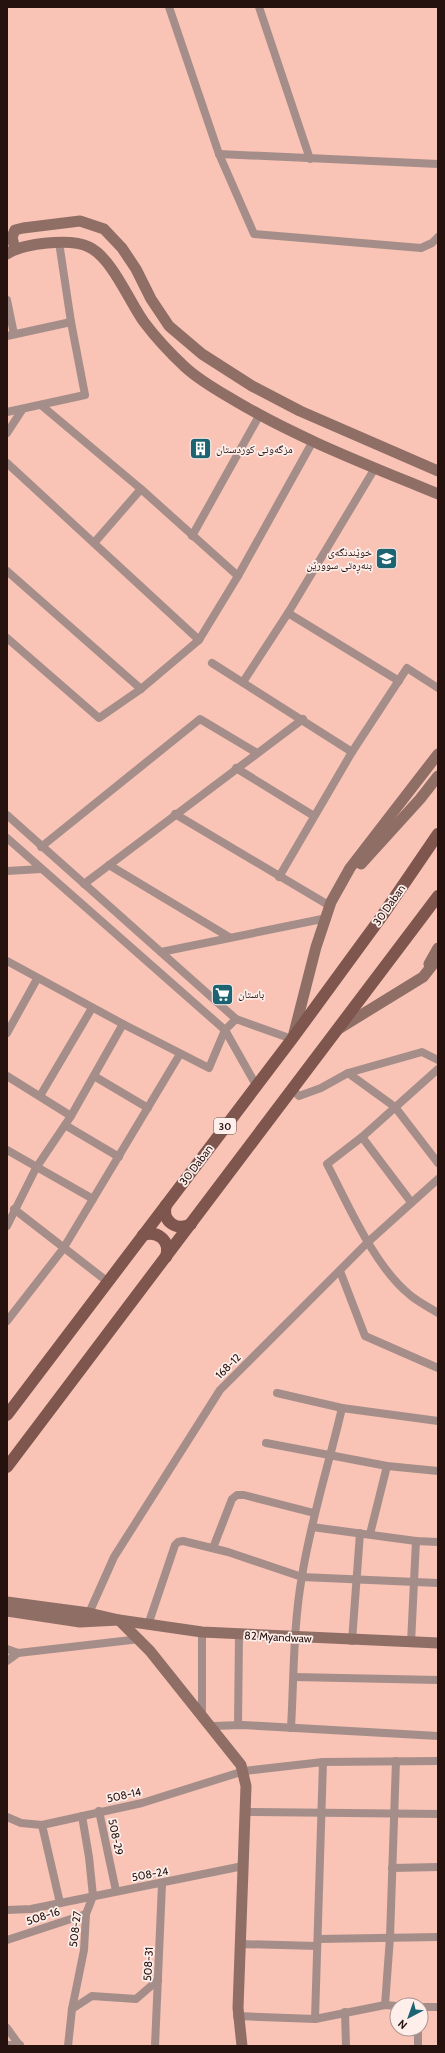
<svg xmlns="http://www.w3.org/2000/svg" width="445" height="2053" font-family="Cabin,'Noto Naskh Arabic',sans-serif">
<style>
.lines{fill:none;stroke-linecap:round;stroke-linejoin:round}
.street{stroke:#a58e89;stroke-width:8}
.secondary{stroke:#8f6e66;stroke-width:11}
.primary{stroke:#7e564d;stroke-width:12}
.labels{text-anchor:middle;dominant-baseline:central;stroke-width:3.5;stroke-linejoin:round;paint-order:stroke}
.shield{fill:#ffeeea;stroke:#665450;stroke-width:1}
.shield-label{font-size:10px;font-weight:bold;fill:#25120e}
.poi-label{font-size:11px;fill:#25120e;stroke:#ffeeea;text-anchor:start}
.street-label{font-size:11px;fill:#25120e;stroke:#ffeeea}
</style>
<rect width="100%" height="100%" fill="#f9c3b6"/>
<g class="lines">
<!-- street -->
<g class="street">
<path d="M169 7 219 154 254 234 421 248 432 243 438 237"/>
<path d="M259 7 310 159"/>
<path d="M219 154 438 164"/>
<path d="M7 300 14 334"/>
<path d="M7 336 71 322"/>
<path d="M41 405 141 489 238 576"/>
<path d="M7 412 85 395 71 322 59 242"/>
<path d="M7 433 22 410"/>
<path d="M7 463 199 640"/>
<path d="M192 536 259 416"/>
<path d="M94 543 141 489"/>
<path d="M7 571 141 689"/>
<path d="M288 613 399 681"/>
<path d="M7 638 99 718 141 689 199 640 238 576 313 441"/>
<path d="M212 663 352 752"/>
<path d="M243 682 288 613 375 468"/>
<path d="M236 768 314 816"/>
<path d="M175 814 330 906"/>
<path d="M7 815 236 1019 292 1039"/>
<path d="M7 838 225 1030 256 1085"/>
<path d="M41 847 200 719 257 753"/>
<path d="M109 865 229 937"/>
<path d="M7 871 41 869"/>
<path d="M279 877 352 752 407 668 438 688"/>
<path d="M84 884 303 719"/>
<path d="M161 952 327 918"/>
<path d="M7 961 123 1024 209 1068 225 1030 236 1019"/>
<path d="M7 1033 37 979"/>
<path d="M438 1069 362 1137 327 1164C348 1204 374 1266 410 1295 418 1302 429 1307 438 1313"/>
<path d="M348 1073 422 1052 438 1060"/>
<path d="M7 1076 71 1116"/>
<path d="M94 1076 148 1108"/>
<path d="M293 1090 299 1096 321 1088 348 1073 395 1107 438 1163"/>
<path d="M40 1096 92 1008"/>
<path d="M65 1125 119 1157"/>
<path d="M362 1137 411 1202"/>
<path d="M7 1150 93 1199"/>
<path d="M14 1209 108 1282"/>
<path d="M7 1226 36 1168 71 1116 123 1024"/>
<path d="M340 1271 365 1336 438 1368"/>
<path d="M7 1321 63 1249 180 1054"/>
<path d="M277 1393 342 1408 438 1421"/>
<path d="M266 1443 387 1466 438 1471"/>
<path d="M312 1527 416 1541 438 1542"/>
<path d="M370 1534 387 1466"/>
<path d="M213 1548 232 1499 237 1495H244L314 1513"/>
<path d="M89 1613 114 1557 220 1390 368 1242 438 1179"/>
<path d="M148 1625 175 1545 178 1542 183 1541 228 1552 302 1577 438 1583"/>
<path d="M352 1641 360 1533"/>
<path d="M411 1643 416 1541"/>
<path d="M7 1649 18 1653 140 1639"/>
<path d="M7 1661 18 1653"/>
<path d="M294 1677 438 1680"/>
<path d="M202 1713V1632"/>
<path d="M238 1725 239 1635"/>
<path d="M212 1726 243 1725 438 1736"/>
<path d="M291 1728C294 1677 293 1627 302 1576 311 1519 329 1464 342 1408"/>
<path d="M99 1811 116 1891"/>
<path d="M245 1812 438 1814"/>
<path d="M7 1817 21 1823 42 1825 142 1803 244 1771 323 1762 438 1761"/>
<path d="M42 1825 60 1903"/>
<path d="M392 1868 438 1867"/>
<path d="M7 1910 31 1909 243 1866"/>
<path d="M318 1939 438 1937"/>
<path d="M7 1940 86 1914"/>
<path d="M240 1944 317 1946"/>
<path d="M385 2005 390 1937 396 1761"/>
<path d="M421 2007H438"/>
<path d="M72 2009 92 1996 136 1999 158 1980"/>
<path d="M345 2012 346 2046"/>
<path d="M237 2016 315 2019 385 2005 397 2006"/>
<path d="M315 2019 323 1762"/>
<path d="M7 2028 20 2046"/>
<path d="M418 2029V2046"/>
<path d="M7 2045H20"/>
<path d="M68 2046 72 2009 84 1950 86 1914 93 1896 89 1857 82 1816"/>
<path d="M155 2046 162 1884"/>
</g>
<!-- secondary -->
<g class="secondary">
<path d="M15 249 12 237 15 230 23 228 80 221 104 229 122 248 136 269 151 299 169 326 202 354 252 386 300 411 438 471"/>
<path d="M7 254C23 243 71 238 89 247 112 258 129 301 144 322 156 338 170 353 185 367 199 380 215 389 232 399 297 438 368 465 438 494"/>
<path d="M361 864 420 799 438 776"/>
<path d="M429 964 438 948"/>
<path d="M340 1028 423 977 438 958"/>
<path d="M293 1037 316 947 331 902 350 868 438 754"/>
<path d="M7 1602 89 1613 119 1620 202 1632 438 1643"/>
<path d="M7 1611 80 1622 119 1620 150 1651 241 1765 246 1786 238 2008 242 2046"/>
</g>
<!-- primary -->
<g class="primary">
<path d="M166 1205C161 1221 177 1232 191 1224"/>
<path d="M143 1235C158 1230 171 1241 166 1257"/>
<path d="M7 1415 292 1039 382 916 438 834"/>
<path d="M7 1467 438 896"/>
</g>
</g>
<!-- icons -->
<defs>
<symbol id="building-square" viewBox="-11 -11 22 22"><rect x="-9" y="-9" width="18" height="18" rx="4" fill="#1c6472" stroke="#ffeeea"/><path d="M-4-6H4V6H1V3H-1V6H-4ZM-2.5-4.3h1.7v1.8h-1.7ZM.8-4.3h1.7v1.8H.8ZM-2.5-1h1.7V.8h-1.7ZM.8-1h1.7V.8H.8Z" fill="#fff"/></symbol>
<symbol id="school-square" viewBox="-11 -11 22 22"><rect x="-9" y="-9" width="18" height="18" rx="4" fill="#1c6472" stroke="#ffeeea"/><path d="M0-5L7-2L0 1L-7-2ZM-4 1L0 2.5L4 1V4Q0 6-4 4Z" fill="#fff"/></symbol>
<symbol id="supermarket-square" viewBox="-11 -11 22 22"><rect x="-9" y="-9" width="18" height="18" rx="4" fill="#1c6472" stroke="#ffeeea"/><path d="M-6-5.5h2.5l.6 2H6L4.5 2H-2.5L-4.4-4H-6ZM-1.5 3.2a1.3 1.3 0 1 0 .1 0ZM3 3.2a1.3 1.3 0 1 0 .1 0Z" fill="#fff"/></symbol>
</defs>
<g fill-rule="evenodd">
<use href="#building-square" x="188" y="436" width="25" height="25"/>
<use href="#school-square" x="374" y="546" width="25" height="25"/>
<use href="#supermarket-square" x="210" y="982" width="25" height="25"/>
</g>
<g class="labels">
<!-- shield labels -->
<rect class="shield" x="214" y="1118" width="22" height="16" rx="3"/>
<g class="shield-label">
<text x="225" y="1126">30</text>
</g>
<!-- poi labels -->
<g class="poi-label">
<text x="216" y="449">مزگەوتی کوردستان</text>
<text x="372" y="552" text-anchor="end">خوێندنگەی<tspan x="372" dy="13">بنەڕەتی سوورێن</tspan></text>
<text x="238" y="994">باستان</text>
</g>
<!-- street labels -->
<g class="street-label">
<text transform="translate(389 905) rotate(-55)">30 Daban</text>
<text transform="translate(196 1165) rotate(-53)">30 Daban</text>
<text transform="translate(228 1366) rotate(-45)">168-12</text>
<text transform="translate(278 1637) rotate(3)">82 Myandwaw</text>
<text transform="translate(124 1795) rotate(-12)">508-14</text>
<text transform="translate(116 1837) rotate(78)">508-29</text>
<text transform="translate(150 1874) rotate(-10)">508-24</text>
<text transform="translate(43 1916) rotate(-18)">508-16</text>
<text transform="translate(75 1929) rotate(-83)">508-27</text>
<text transform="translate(148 1964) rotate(-87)">508-31</text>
</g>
</g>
<!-- border -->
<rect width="445" height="2053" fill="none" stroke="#25120e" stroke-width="16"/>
<!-- north arrow -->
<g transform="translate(409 2017) rotate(221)"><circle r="19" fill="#ffeeea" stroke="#a89692"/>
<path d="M0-3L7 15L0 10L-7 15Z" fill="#1c6472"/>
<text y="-6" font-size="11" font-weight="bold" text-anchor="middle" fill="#25120e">N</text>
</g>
</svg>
